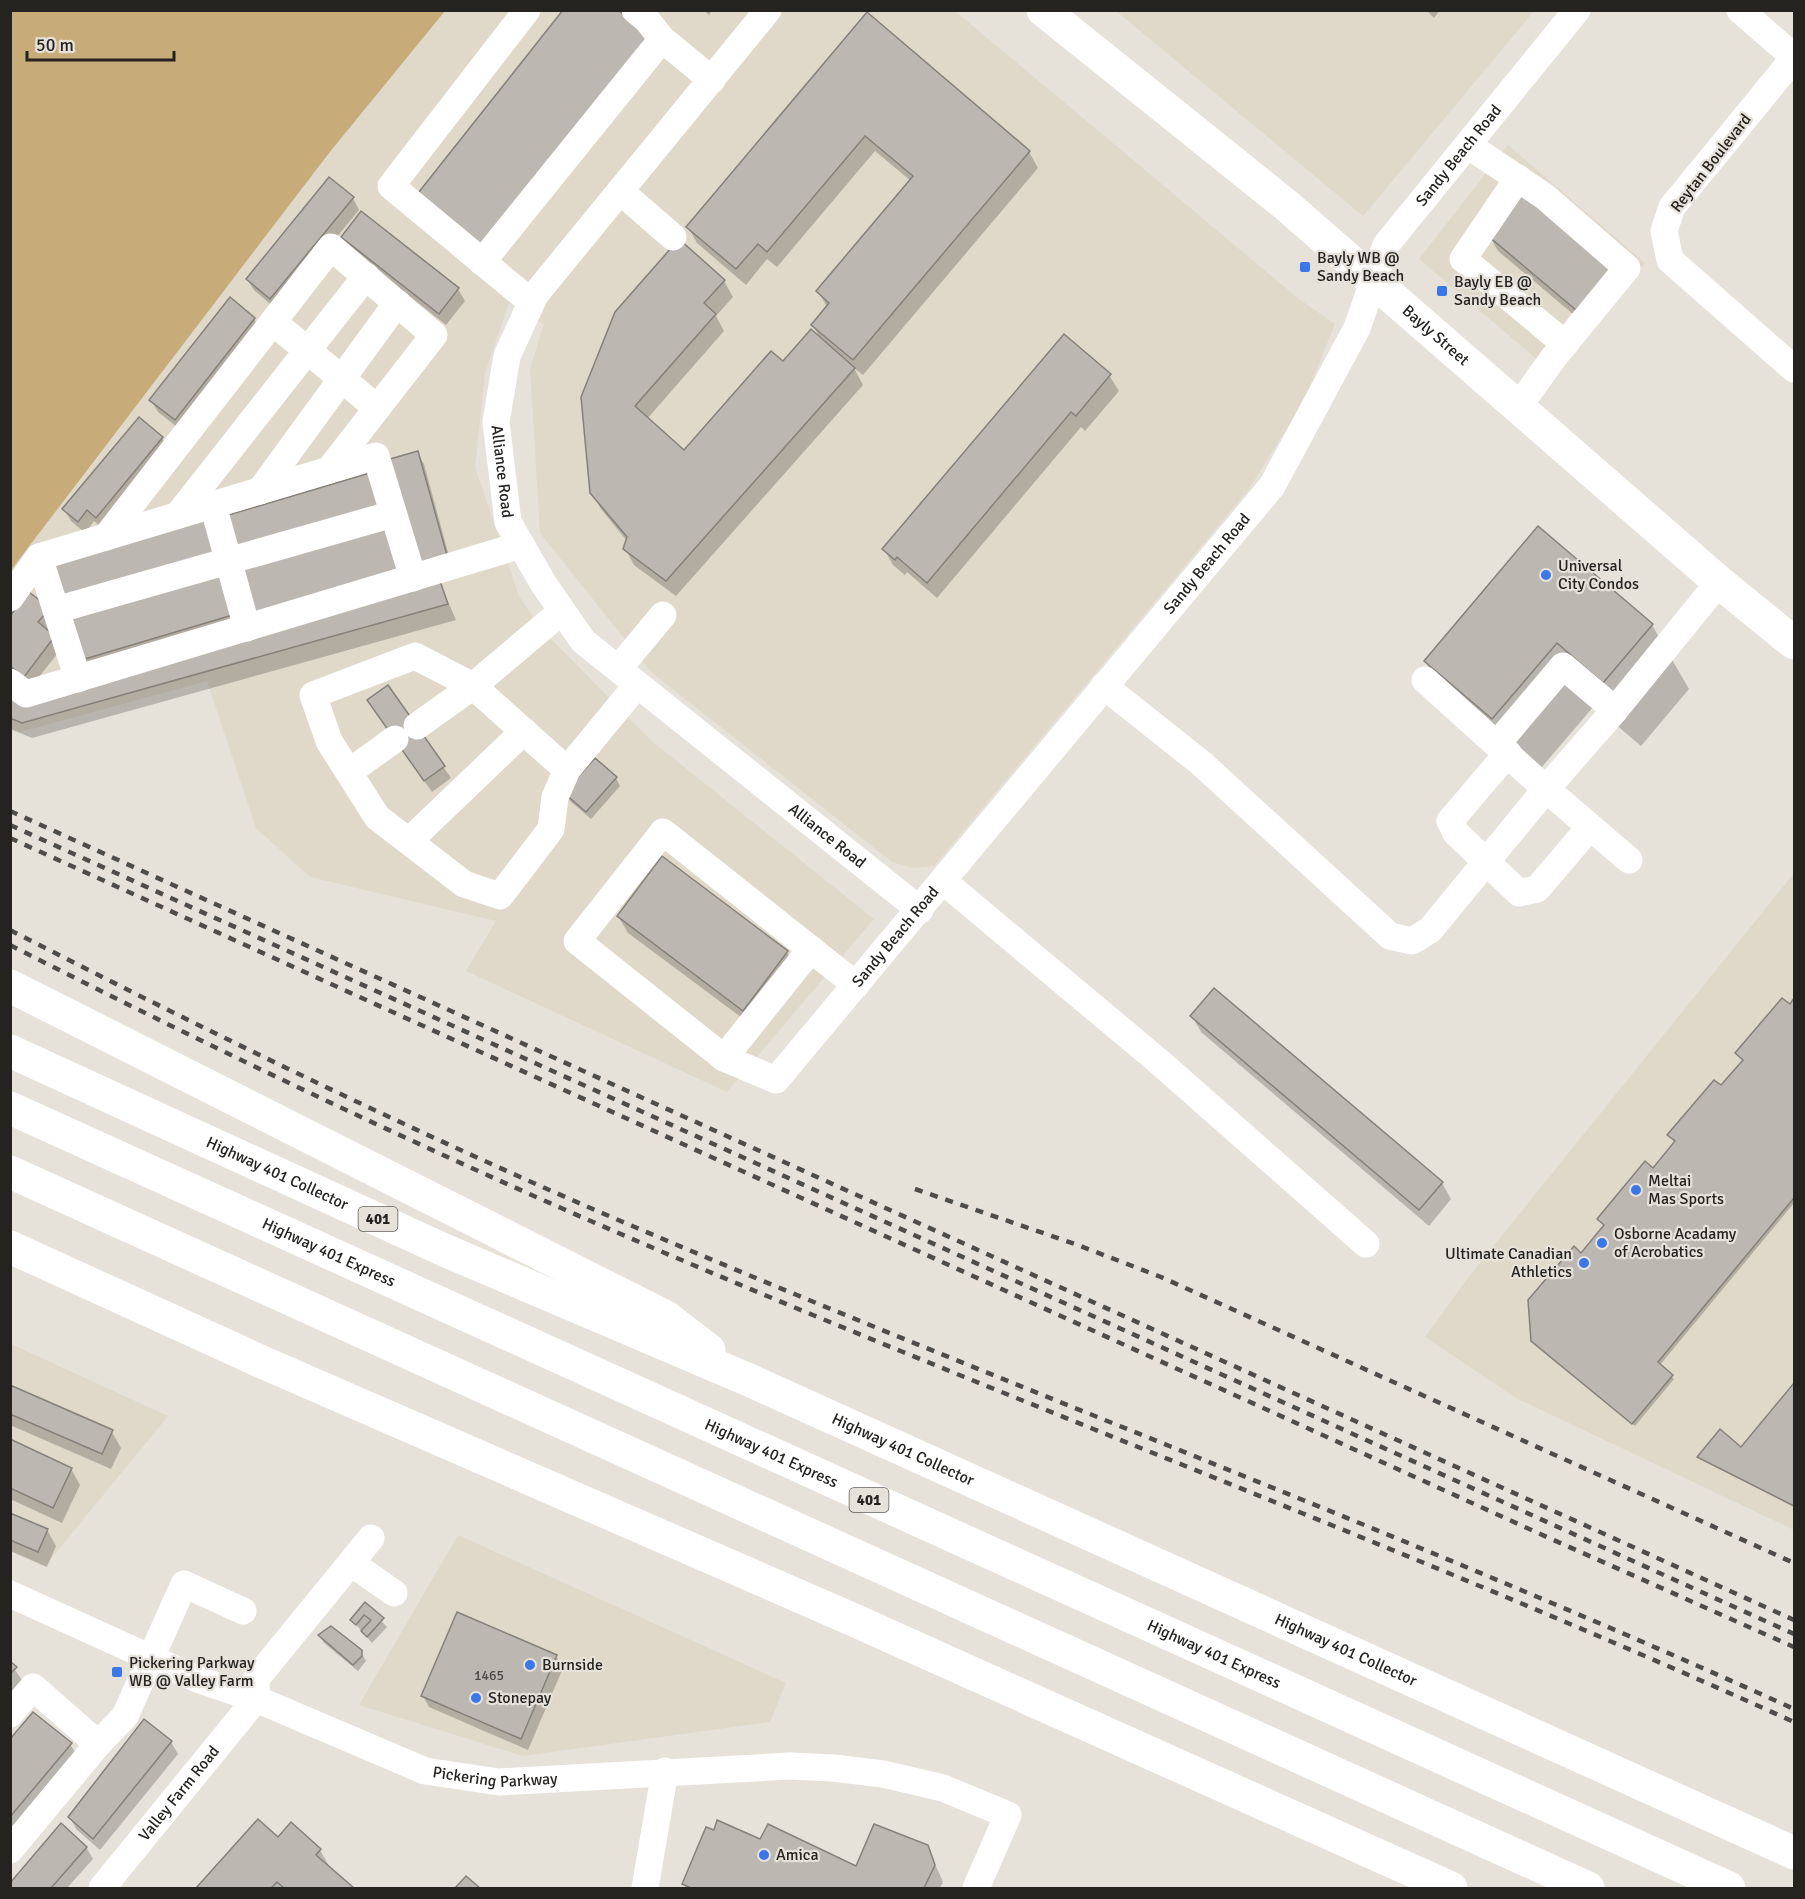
<svg xmlns="http://www.w3.org/2000/svg" width="1805" height="1899" font-family="Signika,sans-serif">
<style>
.built{fill:#e0d8c9}
.green{fill:#c7ab79}
.shadow{fill:#0003}
.building{fill:#bcb7b0;stroke:#85817a;stroke-width:1.5}
.lines{fill:none;stroke-linecap:round;stroke-linejoin:round}
.minor{stroke:#fff;stroke-width:27}
.major{stroke:#fff;stroke-width:33}
.highway{stroke:#fff;stroke-width:33}
.rail{stroke:#4f4d49;stroke-width:4.5;stroke-dasharray:8 8;stroke-linecap:butt}
.poi-dot{fill:#3b77e6;stroke:#e6e2da;stroke-width:2}
.labels{text-anchor:middle;dominant-baseline:central;stroke-width:4.5;stroke-linejoin:round;paint-order:stroke}
.number-label{font-size:14px;fill:#4b4844}
.shield{fill:#e6e2da;stroke:#5f5c58;stroke-width:1.5}
.shield-label{font-size:15px;font-weight:bold;fill:#252320}
.street-label{font-size:16px;fill:#252320;stroke:#e6e2da}
.poi-label{font-size:16px;fill:#252320;stroke:#e6e2da;text-anchor:start}
</style>
<rect width="100%" height="100%" fill="#e6e2da"/>
<!-- built -->
<g class="built">
<path d="M445 11H955L1299 299 1335 324 1303 403 1249 489 934 866 913 868 892 862 651 672 540 533 530 369 544 324 509 303 485 373 475 467 519 596 542 630 653 742 874 919 727 1092 466 971 496 921 310 877 256 828 207 681 20 732 11 728 10 570 329 153Z"/>
<path d="M1116 11H1534L1363 216Z"/>
<path d="M1508 145 1645 263 1553 373 1419 259Z"/>
<path d="M1794 873V1530L1516 1398 1425 1337 1467 1279Z"/>
<path d="M11 1344 168 1416 45 1566 11 1550Z"/>
<path d="M458 1535 786 1683 770 1722 523 1756 359 1705Z"/>
</g>
<!-- green -->
<path class="green" d="M11 10 445 11 329 153 11 570Z"/>
<!-- shadow -->
<g class="shadow">
<path d="M703 10H712L709 15Z"/>
<path d="M1426 10H1440L1434 18Z"/>
<path d="M867 14 1029 152 1038 168 863 375 854 368 863 385 676 596 634 565 625 548 627 541 601 509 591 492 582 397 724 281 733 297 716 316 724 331 647 419 684 452 783 363 820 338 813 325 827 307 818 291 911 181 875 151 777 267 767 259 746 285 697 243 688 227Z"/>
<path d="M1527 190 1586 325 1498 251 1489 235Z"/>
<path d="M353 198 359 210 277 310 254 290 247 279Z"/>
<path d="M343 237 458 289 465 301 446 325 350 249Z"/>
<path d="M254 319 261 330 182 431 158 412 151 400Z"/>
<path d="M1109 375 1119 391 1085 431 1081 427 937 598 907 572 905 575 893 565 884 549Z"/>
<path d="M139 419 162 438 169 450 104 529 94 521 85 533 71 521 64 509Z"/>
<path d="M417 453 424 464 453 571 428 578Z"/>
<path d="M223 572 244 630 89 676 80 660Z"/>
<path d="M440 583 456 620 32 738 10 729V700Z"/>
<path d="M30 594 55 621 47 631 61 649 31 687 10 671V618Z"/>
<path d="M1652 625 1689 689 1641 746 1594 706 1529 782 1462 725 1425 661Z"/>
<path d="M388 687 451 778 432 792 369 701Z"/>
<path d="M616 778 620 786 591 819 570 801 566 793Z"/>
<path d="M618 916 787 952 796 968 753 1026 628 933Z"/>
<path d="M1794 1000V1203L1660 1365 1674 1379 1635 1426 1532 1341 1581 1255 1605 1226 1599 1219 1653 1170 1676 1143 1669 1135 1722 1087 1744 1061 1737 1053Z"/>
<path d="M1192 1016 1442 1183 1451 1199 1429 1226 1201 1032Z"/>
<path d="M1794 1386V1507L1699 1457 1742 1449Z"/>
<path d="M10 1387 112 1432 121 1448 111 1469 10 1425Z"/>
<path d="M10 1441 71 1469 80 1485 62 1523 10 1499Z"/>
<path d="M10 1514 47 1530 56 1546 47 1567 10 1551Z"/>
<path d="M365 1604 387 1627 372 1643 352 1620Z"/>
<path d="M331 1628 362 1654 366 1661 358 1671 324 1643 320 1636Z"/>
<path d="M556 1656 563 1668 528 1750 429 1707 423 1696Z"/>
<path d="M10 1663 22 1680 10 1693Z"/>
<path d="M10 1741 70 1744 80 1760 10 1844Z"/>
<path d="M171 1742 178 1754 100 1850 76 1829 70 1817Z"/>
<path d="M258 1821 279 1839 320 1850 332 1871 352 1888H198Z"/>
<path d="M760 1841 857 1868 927 1846 943 1882 940 1888H686L684 1884Z"/>
<path d="M86 1847 93 1859 67 1888H10V1885Z"/>
</g>
<!-- building -->
<g class="building">
<path d="M563 10H618L649 35 480 249 415 197Z"/>
<path d="M867 12 1030 151 853 360 811 325 829 303 816 291 913 176 865 136 767 252 758 244 736 269 686 227Z"/>
<path d="M329 177 354 197 270 299 246 279Z"/>
<path d="M1527 188 1616 263 1576 310 1487 235Z"/>
<path d="M361 211 459 288 439 314 341 237Z"/>
<path d="M679 239 725 280 704 303 716 314 635 406 684 450 771 351 783 361 811 329 855 368 666 581 623 549 627 537 590 493 581 397 615 312Z"/>
<path d="M230 297 255 318 175 420 149 400Z"/>
<path d="M1064 334 1111 374 1076 416 1071 412 927 583 897 557 895 560 882 549Z"/>
<path d="M139 417 163 437 96 518 87 510 78 522 62 509Z"/>
<path d="M418 451 448 559 420 567 390 459Z"/>
<path d="M373 472 383 508 235 552 225 516Z"/>
<path d="M206 516 217 552 64 597 53 561Z"/>
<path d="M387 524 401 569 253 613 239 567Z"/>
<path d="M1538 526 1653 624 1603 683 1557 643 1492 719 1424 661Z"/>
<path d="M223 571 236 614 78 661 65 617Z"/>
<path d="M440 581 448 604 22 723 10 718V698Z"/>
<path d="M29 592 50 608 38 622 55 636 24 677 10 666V616Z"/>
<path d="M388 685 445 766 424 781 367 700Z"/>
<path d="M595 758 617 777 586 812 564 793Z"/>
<path d="M662 856 788 951 743 1011 617 916Z"/>
<path d="M1214 988 1443 1182 1419 1210 1190 1016Z"/>
<path d="M1782 998 1790 1004 1794 998V1198L1658 1362 1673 1375 1632 1424 1531 1341 1528 1300 1574 1246 1581 1253 1604 1225 1597 1219 1645 1161 1653 1168 1675 1141 1667 1135 1714 1080 1721 1085 1743 1060 1735 1053Z"/>
<path d="M1794 1383V1506L1697 1457 1720 1429 1741 1447Z"/>
<path d="M10 1385 113 1430 102 1454 10 1414Z"/>
<path d="M10 1439 72 1468 53 1508 10 1488Z"/>
<path d="M10 1513 48 1529 38 1552 10 1540Z"/>
<path d="M365 1602 384 1618 367 1637 361 1631 371 1620 364 1615 356 1625 350 1620Z"/>
<path d="M457 1612 557 1655 521 1739 421 1696Z"/>
<path d="M331 1626 362 1650V1656L353 1665 318 1635Z"/>
<path d="M10 1661 17 1667 10 1674Z"/>
<path d="M33 1712 72 1743 10 1817V1739Z"/>
<path d="M144 1719 172 1741 93 1839 68 1817Z"/>
<path d="M258 1819 278 1837 291 1822 321 1849 316 1855 354 1888H284L277 1882 271 1888H196Z"/>
<path d="M717 1820 760 1839 768 1824 856 1866 874 1824 928 1845 935 1865 924 1888H691L682 1884 706 1827 714 1830Z"/>
<path d="M61 1823 87 1847 51 1888H10V1883Z"/>
<path d="M466 1876 480 1888H455Z"/>
</g>
<g class="lines">
<!-- minor -->
<g class="minor">
<path d="M527 10 391 186 531 302"/>
<path d="M635 10 647 20 662 39 712 80"/>
<path id="s1" d="M768 10 535 295 507 356 496 422 508 522 543 583 583 641 920 910"/>
<path d="M1740 10 1794 57"/>
<path d="M1794 58 1672 207 1664 231 1670 260 1794 369"/>
<path d="M1469 146 1544 196 1627 268 1554 357 1518 407"/>
<path d="M1518 178 1463 259 1565 344"/>
<path d="M620 191 673 237"/>
<path d="M482 262 662 39"/>
<path d="M273 322 377 408"/>
<path d="M260 491 397 303"/>
<path d="M213 505 247 628"/>
<path d="M178 515 366 276"/>
<path d="M106 537 331 247 434 335 329 470"/>
<path d="M39 557 376 456 413 578"/>
<path d="M10 598 39 557 78 679"/>
<path d="M56 610 393 514"/>
<path d="M618 669 663 615"/>
<path d="M1425 680 1546 789 1615 710 1719 582"/>
<path d="M10 682 26 694 521 545"/>
<path d="M1104 686 1201 763 1390 936 1412 941 1430 930 1546 789 1629 860"/>
<path d="M417 726 473 686 562 611"/>
<path d="M1497 744 1563 666 1615 710"/>
<path d="M1508 753 1450 821 1456 833 1519 893 1537 889 1590 827"/>
<path d="M567 770 473 686 415 656 313 695 329 741 377 817 464 884 500 896 551 829 555 797 567 770 637 685"/>
<path d="M349 772 395 739"/>
<path d="M409 841 524 731"/>
<path d="M943 881 1157 1060 1366 1244"/>
<path id="s2" d="M856 985 663 832 577 941 724 1058 776 1080 1272 486 1357 328 1386 245 1577 10"/>
<path d="M724 1058 811 949"/>
<path d="M351 1563 394 1593"/>
<path id="s3" d="M10 1594 197 1679 256 1699 425 1771 499 1782 790 1766 833 1768 883 1774 943 1788 1008 1815 976 1888"/>
<path d="M256 1699V1679L371 1538"/>
<path d="M10 1714 33 1687 98 1744"/>
<path d="M10 1850 98 1744 125 1716 184 1584 243 1611"/>
<path id="s4" d="M102 1888 256 1699"/>
<path d="M645 1888 665 1771"/>
</g>
<!-- major -->
<path class="major" id="s5" d="M1043 10 1286 205 1719 582 1794 643"/>
<!-- highway -->
<g class="highway">
<path d="M10 986 666 1317 709 1350"/>
<path id="s6" d="M10 1051 444 1250 749 1380 1794 1853"/>
<path id="s7" d="M10 1108 1729 1888"/>
<path d="M10 1172 1588 1888"/>
<path d="M10 1247 262 1362 847 1617 1451 1888"/>
</g>
<!-- rail -->
<g class="rail">
<path d="M10 811 1794 1620"/>
<path d="M10 825 1794 1634"/>
<path d="M10 838 1549 1538 1794 1647"/>
<path d="M10 930C205 1030 401 1126 602 1213 997 1383 1402 1531 1794 1709"/>
<path d="M10 945C202 1043 396 1136 593 1222 991 1395 1399 1543 1794 1722"/>
<path d="M915 1189 1075 1244 1161 1277 1794 1563"/>
</g>
</g>
<!-- markers -->
<g class="poi-dot">
<rect x="1299" y="261" width="12" height="12" rx="3"/>
<rect x="1436" y="285" width="12" height="12" rx="3"/>
<circle cx="1546" cy="575" r="6"/>
<circle cx="1636" cy="1190" r="6"/>
<circle cx="1602" cy="1243" r="6"/>
<circle cx="1584" cy="1263" r="6"/>
<circle cx="530" cy="1665" r="6"/>
<rect x="111" y="1666" width="12" height="12" rx="3"/>
<circle cx="476" cy="1698" r="6"/>
<circle cx="764" cy="1855" r="6"/>
</g>
<g class="labels">
<!-- number labels -->
<g class="number-label">
<text x="489" y="1675">1465</text>
</g>
<!-- shield labels -->
<g class="shield">
<rect x="358.5" y="1207" width="39" height="24" rx="4.5"/>
<rect x="849.5" y="1488" width="39" height="24" rx="4.5"/>
</g>
<g class="shield-label">
<text x="378" y="1219">401</text>
<text x="869" y="1500">401</text>
</g>
<!-- street labels -->
<g class="street-label">
<text stroke="none"><textPath href="#s2" startOffset="1786">Sandy Beach Road</textPath></text>
<text transform="translate(1711 163) rotate(-52)">Reytan Boulevard</text>
<text stroke="none"><textPath href="#s5" startOffset="510">Bayly Street</textPath></text>
<text stroke="none"><textPath href="#s1" startOffset="552">Alliance Road</textPath></text>
<text stroke="none"><textPath href="#s2" startOffset="1302">Sandy Beach Road</textPath></text>
<text stroke="none"><textPath href="#s1" startOffset="1056">Alliance Road</textPath></text>
<text stroke="none"><textPath href="#s2" startOffset="816">Sandy Beach Road</textPath></text>
<text stroke="none"><textPath href="#s6" startOffset="294">Highway 401 Collector</textPath></text>
<text stroke="none"><textPath href="#s7" startOffset="350">Highway 401 Express</textPath></text>
<text stroke="none"><textPath href="#s6" startOffset="978">Highway 401 Collector</textPath></text>
<text stroke="none"><textPath href="#s7" startOffset="836">Highway 401 Express</textPath></text>
<text stroke="none"><textPath href="#s6" startOffset="1464">Highway 401 Collector</textPath></text>
<text stroke="none"><textPath href="#s7" startOffset="1322">Highway 401 Express</textPath></text>
<text stroke="none"><textPath href="#s3" startOffset="522">Pickering Parkway</textPath></text>
<text stroke="none"><textPath href="#s4" startOffset="122">Valley Farm Road</textPath></text>
</g>
<!-- poi labels -->
<g class="poi-label">
<text x="1317" y="258">Bayly WB @<tspan x="1317" dy="18">Sandy Beach</tspan></text>
<text x="1454" y="282">Bayly EB @<tspan x="1454" dy="18">Sandy Beach</tspan></text>
<text x="1558" y="566">Universal<tspan x="1558" dy="18">City Condos</tspan></text>
<text x="1648" y="1181">Meltai<tspan x="1648" dy="18">Mas Sports</tspan></text>
<text x="1614" y="1234">Osborne Acadamy<tspan x="1614" dy="18">of Acrobatics</tspan></text>
<text x="1572" y="1254" text-anchor="end">Ultimate Canadian<tspan x="1572" dy="18">Athletics</tspan></text>
<text x="129" y="1663">Pickering Parkway<tspan x="129" dy="18">WB @ Valley Farm</tspan></text>
<text x="542" y="1665">Burnside</text>
<text x="488" y="1698">Stonepay</text>
<text x="776" y="1855">Amica</text>
</g>
</g>
<!-- border -->
<rect width="1805" height="1899" fill="none" stroke="#252320" stroke-width="24"/>
<!-- scale -->
<path d="M27 51v9h147v-9" fill="none" stroke="#252320" stroke-width="3"/>
<text x="36" y="51" font-size="18" fill="#252320" stroke="#e6e2da" stroke-width="4.5" paint-order="stroke">50 m</text>
</svg>
